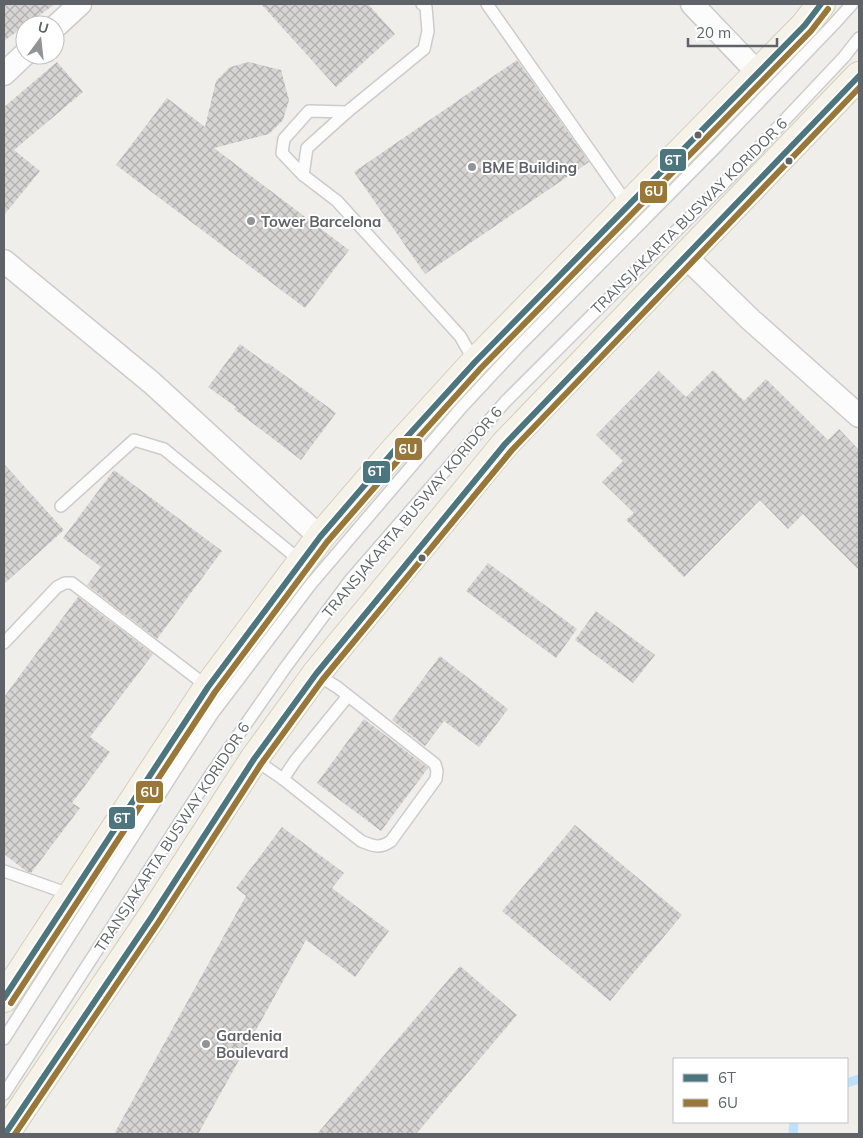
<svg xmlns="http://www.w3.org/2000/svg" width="863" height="1138" font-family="Mulish,sans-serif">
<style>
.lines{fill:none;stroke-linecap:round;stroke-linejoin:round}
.stream{stroke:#bfe0f9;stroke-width:9}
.building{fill:url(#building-cross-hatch)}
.service-casing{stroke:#cbcccc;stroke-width:14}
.minor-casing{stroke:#cbcccc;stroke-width:25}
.primary-casing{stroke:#d7ceb8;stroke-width:30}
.service{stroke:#fdfcfc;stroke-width:11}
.minor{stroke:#fdfcfc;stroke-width:22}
.primary{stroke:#f4f2e9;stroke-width:28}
.bus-1-casing{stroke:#fff;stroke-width:10}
.bus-2-casing{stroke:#fff;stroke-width:10}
.bus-1{stroke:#4d757d;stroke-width:6}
.bus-2{stroke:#987739;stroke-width:6}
.bus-dot{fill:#5f6368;stroke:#fff;stroke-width:2}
.poi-dot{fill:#919496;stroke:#fff;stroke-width:2}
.labels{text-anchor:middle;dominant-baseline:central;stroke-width:4;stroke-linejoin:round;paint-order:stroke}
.poi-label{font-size:15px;font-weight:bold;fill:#5f6368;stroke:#fff;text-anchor:start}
.street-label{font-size:15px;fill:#5f6368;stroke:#fff}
.line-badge{stroke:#fff;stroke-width:2}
.badge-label{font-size:14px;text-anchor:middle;font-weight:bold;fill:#fff}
</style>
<defs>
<pattern id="building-cross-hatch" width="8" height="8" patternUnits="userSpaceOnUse" patternTransform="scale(1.25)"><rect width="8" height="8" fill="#d6d5d3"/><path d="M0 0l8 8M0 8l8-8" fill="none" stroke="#b1b0af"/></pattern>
</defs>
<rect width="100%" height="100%" fill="#efeeea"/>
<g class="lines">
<!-- stream -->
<g class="stream">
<path d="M847 1083 859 1079"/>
<path d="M793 1134 794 1122"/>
</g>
</g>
<!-- building -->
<g class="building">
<path d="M4 4H55L4 41Z"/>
<path d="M261 4H368L395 34 336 87Z"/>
<path d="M517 60 589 162 425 274 354 172Z"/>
<path d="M57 62 83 92 14 150 40 171 4 215V107Z"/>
<path d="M249 62 281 70 289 100 283 120 269 134 214 148 349 250 305 308 116 165 167 98 205 127 216 81 230 67Z"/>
<path d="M240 344 267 364 268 363 336 413 301 460 234 409 236 407 208 387Z"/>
<path d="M713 370 744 401 766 379 828 440 839 429 859 450V570L803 514 788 529 760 500 684 577 626 520 634 513 602 482 623 461 596 435 659 371 686 397Z"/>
<path d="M4 464 64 530 4 584Z"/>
<path d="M114 470 222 551 157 639 87 585 101 567 63 538Z"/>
<path d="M488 563 577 629 556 658 466 591Z"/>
<path d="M78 597 153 654 90 737 110 752 72 803 80 808 31 873 26 871 4 854V697Z"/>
<path d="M596 611 655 655 633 683 575 640Z"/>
<path d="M440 656 508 709 479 747 444 721 425 746 392 720Z"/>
<path d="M364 719 428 768 381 831 317 783Z"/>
<path d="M575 825 682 915 610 1001 502 911Z"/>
<path d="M282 827 344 873 332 888 389 931 355 977 306 940 198 1134H114L246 896 236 888Z"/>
<path d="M460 966 517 1015 416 1134H317Z"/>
</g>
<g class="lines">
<defs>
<g id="service">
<path d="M487 4 628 205"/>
<path d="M347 112 309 111 284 139 282 153 303 175 337 201 460 336 475 362"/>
<path d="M303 175 307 148 347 112 424 49 428 31 426 7 422 4"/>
<path d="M61 506 134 440 164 449 302 562"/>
<path d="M4 643 57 587 65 583H72L208 687"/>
<path d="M316 674 337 687 435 764 437 771 436 779 391 841C380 849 373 846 361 841L283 779 295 761 348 696"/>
<path d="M254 759 283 779"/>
<path d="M4 871 72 895"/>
<path d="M4 1039 178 766 213 713 311 584 461 408 518 347 717 146 834 24 852 4"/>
<path d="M4 1094 211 774 285 668 351 579 505 402 748 159 844 57 859 38"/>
</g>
<g id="minor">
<path d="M692 4 758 73"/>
<path d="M55 27 80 4"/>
<path d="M4 74 25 54"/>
<path d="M686 257 751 320 859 416"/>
<path d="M4 261 152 383 320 537"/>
</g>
<g id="primary">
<path d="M4 998 208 687 320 537 394 451 475 362 805 25 821 4"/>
<path d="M5 1134 151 918 254 759 316 674 505 444 859 76"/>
</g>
</defs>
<!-- service casing -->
<use href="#service" class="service-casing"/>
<!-- minor casing -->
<use href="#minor" class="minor-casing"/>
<!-- primary casing -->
<use href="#primary" class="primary-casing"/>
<!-- service -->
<use href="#service" class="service"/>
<!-- minor -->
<use href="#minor" class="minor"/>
<!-- primary -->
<use href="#primary" class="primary"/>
<defs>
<g id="bus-1">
<path d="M4 998 208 687 320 537 394 451 475 362 805 25 821 4"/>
<path d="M5 1134 151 918 254 759 316 674 505 444 859 76"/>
</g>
<g id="bus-2">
<path d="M11 1003 215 692 327 542 401 457 481 368 811 31 828 9"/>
<path d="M15 1134 158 923 261 764 323 679 512 450 859 88"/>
</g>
</defs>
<!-- bus-1 casing -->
<use href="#bus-1" class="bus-1-casing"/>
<!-- bus-2 casing -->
<use href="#bus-2" class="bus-2-casing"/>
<!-- bus-1 -->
<use href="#bus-1" class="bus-1"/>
<!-- bus-2 -->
<use href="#bus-2" class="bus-2"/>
</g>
<!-- markers -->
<g class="bus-dot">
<circle cx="698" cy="135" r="4.5"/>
<circle cx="789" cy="161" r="4.5"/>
<circle cx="422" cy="558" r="4.5"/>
</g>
<g class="poi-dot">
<circle cx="472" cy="167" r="5"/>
<circle cx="251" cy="221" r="5"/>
<circle cx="206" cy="1044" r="5"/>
</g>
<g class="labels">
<!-- poi labels -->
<g class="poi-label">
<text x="482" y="167">BME Building</text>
<text x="261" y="221">Tower Barcelona</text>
<text x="216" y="1035">Gardenia<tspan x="216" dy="17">Boulevard</tspan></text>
</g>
<!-- street labels -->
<g class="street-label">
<text transform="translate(689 216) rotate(-45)">TRANSJAKARTA BUSWAY KORIDOR 6</text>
<text transform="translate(412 512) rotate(-50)">TRANSJAKARTA BUSWAY KORIDOR 6</text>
<text transform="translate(172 837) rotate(-57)">TRANSJAKARTA BUSWAY KORIDOR 6</text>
</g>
</g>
<g class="line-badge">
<rect x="659" y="148" width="28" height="24" rx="5" fill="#4d757d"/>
<rect x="639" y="180" width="29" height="24" rx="5" fill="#987739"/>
<rect x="394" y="437" width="29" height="24" rx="5" fill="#987739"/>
<rect x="362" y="460" width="29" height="24" rx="5" fill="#4d757d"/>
<rect x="135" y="780" width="29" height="24" rx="5" fill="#987739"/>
<rect x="108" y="806" width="28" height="24" rx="5" fill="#4d757d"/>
</g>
<g class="badge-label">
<text x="673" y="165">6T</text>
<text x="654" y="196">6U</text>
<text x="408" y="454">6U</text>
<text x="376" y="476">6T</text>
<text x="150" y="797">6U</text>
<text x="122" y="823">6T</text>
</g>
<!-- border -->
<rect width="863" height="1138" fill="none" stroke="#5f6368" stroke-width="10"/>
<!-- legend -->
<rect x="673" y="1058" width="175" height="65" fill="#ffffff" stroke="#bfc1c3"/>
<rect x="683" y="1074" width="25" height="8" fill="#4d757d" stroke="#bfc1c3"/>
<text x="718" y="1083" font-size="15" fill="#5f6368">6T</text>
<rect x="683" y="1099" width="25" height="8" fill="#987739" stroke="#bfc1c3"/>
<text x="718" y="1108" font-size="15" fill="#5f6368">6U</text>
<!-- north arrow -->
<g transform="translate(40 40) rotate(15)"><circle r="24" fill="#ffffff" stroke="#bfc1c3"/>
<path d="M0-4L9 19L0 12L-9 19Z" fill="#919496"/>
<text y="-8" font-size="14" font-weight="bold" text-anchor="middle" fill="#5f6368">U</text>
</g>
<!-- scale -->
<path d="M688 38v8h89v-8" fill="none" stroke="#5f6368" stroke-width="2.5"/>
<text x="696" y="38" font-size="15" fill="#5f6368" stroke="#ffffff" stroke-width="4" paint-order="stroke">20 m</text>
</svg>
